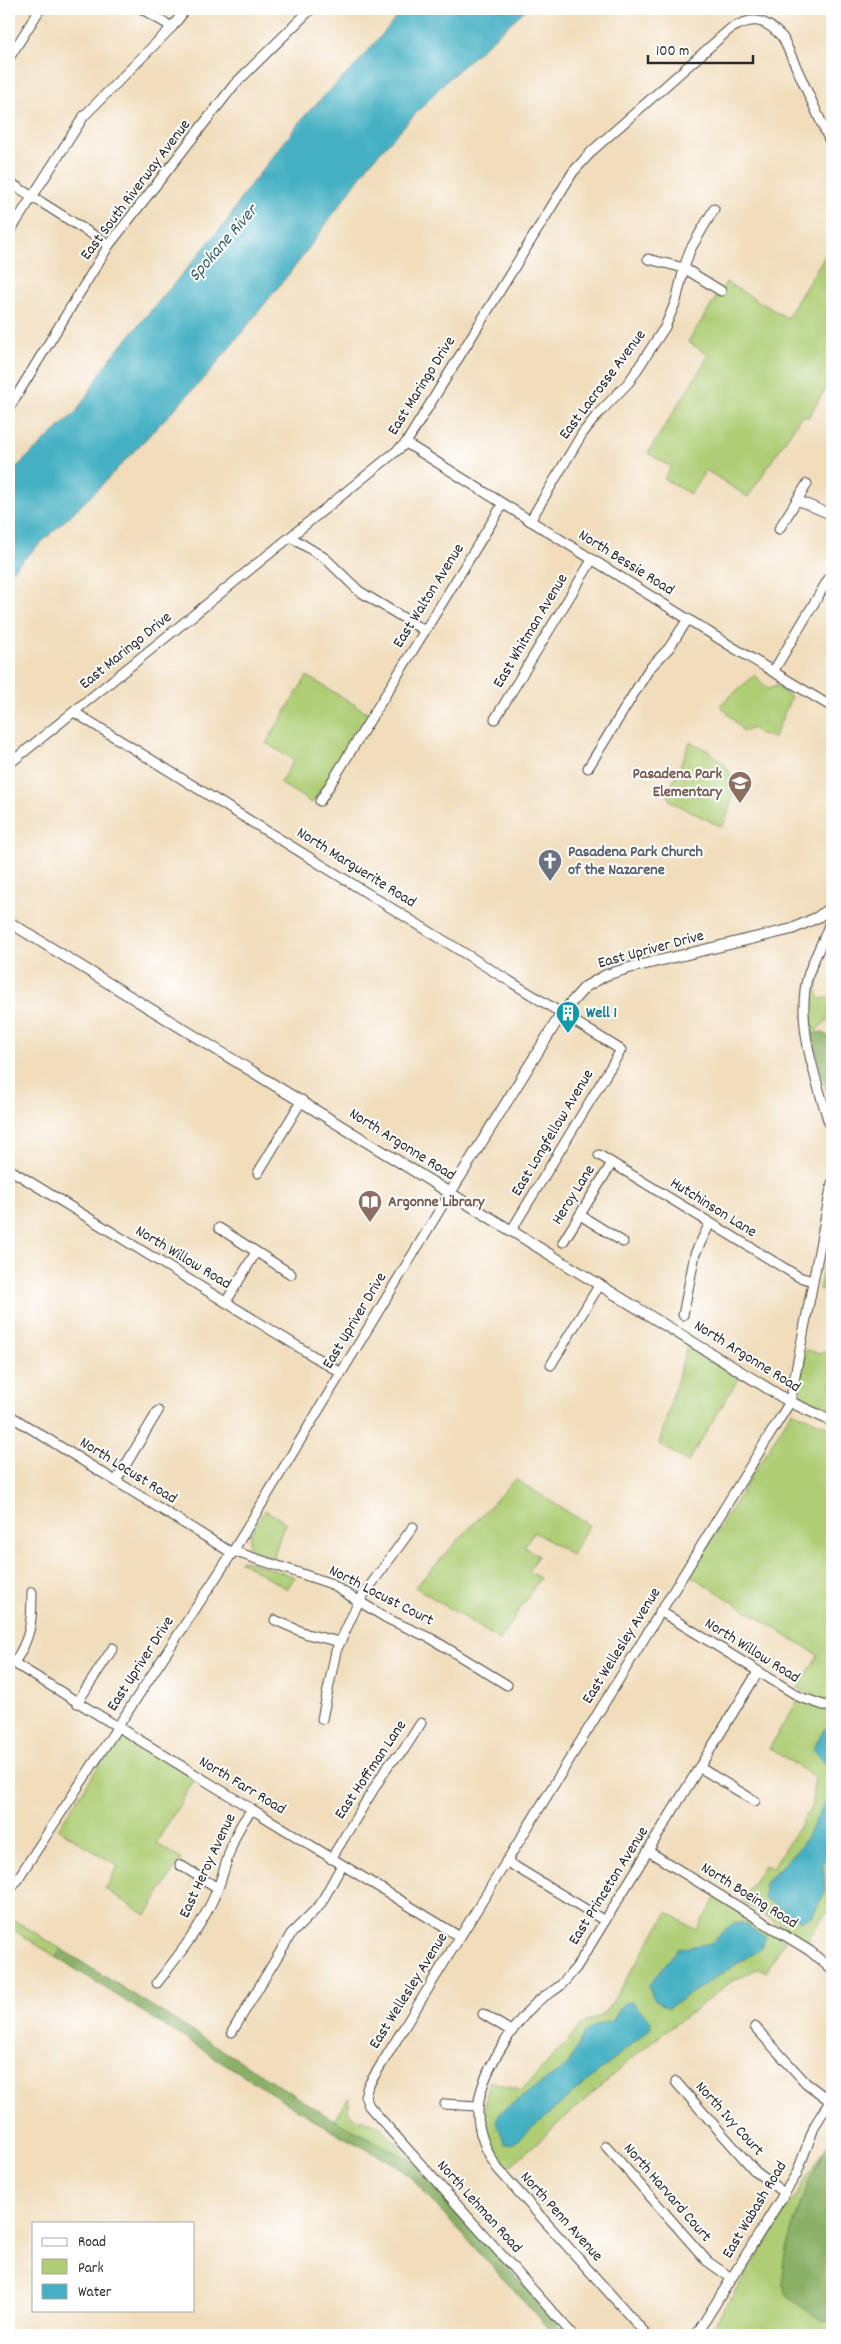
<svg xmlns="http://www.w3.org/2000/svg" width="841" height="2344" font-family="Dekko,sans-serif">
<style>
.green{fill:#aecd75;stroke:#6c7c50}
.forest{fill:#8ab066;stroke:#5a6e48}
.water{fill:#45b0c3;stroke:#386e77}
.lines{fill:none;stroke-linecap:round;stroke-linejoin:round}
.minor-casing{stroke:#494641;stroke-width:11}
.major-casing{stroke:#494641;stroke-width:12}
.minor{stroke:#fff;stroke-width:9}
.major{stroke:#fff;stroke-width:10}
.labels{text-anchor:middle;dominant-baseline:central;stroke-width:4;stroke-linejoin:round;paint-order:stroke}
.street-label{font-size:16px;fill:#2b2b2b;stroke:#fff}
.education-label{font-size:16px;font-weight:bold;fill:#785e54;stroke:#fff;text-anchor:end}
.worship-label{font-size:16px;font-weight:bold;fill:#5b616d;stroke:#fff;text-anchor:start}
.culture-label{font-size:16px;font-weight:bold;fill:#0d838f;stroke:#fff;text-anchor:start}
.water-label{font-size:18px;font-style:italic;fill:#356068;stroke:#fff}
</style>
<rect width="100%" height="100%" fill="#fff"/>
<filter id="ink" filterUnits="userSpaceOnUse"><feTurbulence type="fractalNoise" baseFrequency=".02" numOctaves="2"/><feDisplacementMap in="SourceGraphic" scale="10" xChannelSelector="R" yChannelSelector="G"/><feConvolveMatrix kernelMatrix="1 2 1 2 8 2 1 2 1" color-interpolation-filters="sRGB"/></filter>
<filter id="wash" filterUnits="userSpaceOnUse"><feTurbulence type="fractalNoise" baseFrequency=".0096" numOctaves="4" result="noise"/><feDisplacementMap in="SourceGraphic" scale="20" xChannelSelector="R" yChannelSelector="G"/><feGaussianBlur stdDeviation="1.12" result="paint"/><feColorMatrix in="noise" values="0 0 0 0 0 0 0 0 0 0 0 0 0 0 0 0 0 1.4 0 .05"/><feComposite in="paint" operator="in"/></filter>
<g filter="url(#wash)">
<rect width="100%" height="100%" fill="#f1ddbc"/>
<!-- green -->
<g class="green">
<path d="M832 244V378L808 418 802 415 748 497 706 470 690 494 664 479 671 467 648 453 709 355 688 342 726 282 787 318Z"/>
<path d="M755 675 768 689 777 686 791 697 774 738 758 733 753 728 744 732 720 705Z"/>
<path d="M307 676 370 714 312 803 280 783 294 760 266 743Z"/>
<path d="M690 742C734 760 743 784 722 827L670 801 668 794Z"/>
<path d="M816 970 823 971C820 981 813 991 821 999L832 997V1017L818 1028 816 1033 812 1034 810 987Z"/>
<path d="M832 1226V1292L819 1289Z"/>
<path d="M687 1346 739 1378 688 1462 659 1444Z"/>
<path d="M806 1350 820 1353 832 1350V1409L810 1401 799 1393Z"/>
<path d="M792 1411 832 1428V1702L811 1696 798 1688 818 1655 690 1575Z"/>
<path d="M515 1479 589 1525 572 1555 534 1532 524 1547 538 1555 529 1571 540 1578 500 1640 415 1587Z"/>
<path d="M265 1510 285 1522 273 1558 254 1552 249 1546 250 1534Z"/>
<path d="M244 1560 295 1577 287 1589 240 1561Z"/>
<path d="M798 1701 832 1712V1915L826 1912 807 1942 742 1901 764 1865 772 1868 811 1808 815 1777 769 1748Z"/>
<path d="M120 1733 195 1779 156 1843 181 1859 146 1915 105 1889 118 1866 58 1829Z"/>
<path d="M716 1898 785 1940 766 1972 759 1968 731 1982 639 2052 507 2169C485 2142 480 2114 490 2081L521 2091 583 2024 605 2013 668 1912 696 1930Z"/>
<path d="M9 1917 61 1949 56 1957 9 1927Z"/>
<path d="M349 2097 348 2111 354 2118 378 2124 414 2162 334 2120Z"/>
<path d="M822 2153 799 2206 832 2320V2335H708Z"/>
</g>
<!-- forest -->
<g class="forest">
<path d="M822 1032 827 1035 832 1044V1114L812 1034Z"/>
<path d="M61 1949 334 2120 414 2162 568 2335H554L413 2180 397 2165 330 2130 56 1957Z"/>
<path d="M832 2136V2320L823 2322C815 2316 789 2300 785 2291 771 2263 816 2163 832 2136Z"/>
</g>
<!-- water -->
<g class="water">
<path d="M404 9H526L443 84 370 163 300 260 210 372 94 493 9 573V474L77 411 109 360 227 221 245 192 308 112 354 67Z"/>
<path d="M825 1728H832V1851L823 1865 825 1892 812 1916 801 1921 764 1898 765 1883 802 1845 829 1796 830 1769 813 1749Z"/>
<path d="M735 1922 743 1923 766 1937 760 1949 668 2008 654 1999 648 1986 678 1949 711 1943Z"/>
<path d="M632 2002 651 2021 650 2029 514 2143 505 2144 496 2120 502 2111 568 2065 585 2032 594 2026 612 2021 624 2003Z"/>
</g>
</g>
<g filter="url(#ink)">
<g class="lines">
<defs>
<g id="minor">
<path d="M142 9 172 27"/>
<path d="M9 58 40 9"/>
<path d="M9 182 109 245"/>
<path d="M9 233 84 116 172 27 186 9"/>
<path d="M648 259 684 268 721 291"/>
<path d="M9 408 109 245 234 85 311 9"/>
<path d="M406 443 734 648 832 707"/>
<path d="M797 500 832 515"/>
<path d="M530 521 582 434 597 415 629 382 665 327 676 301 684 268 690 250 714 209"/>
<path d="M779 529 807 484"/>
<path d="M292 538 325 558 359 591 425 631"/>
<path d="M773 672 832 573"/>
<path d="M74 712 621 1050 511 1231"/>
<path d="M495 719 592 560"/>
<path d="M9 764 399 449 406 443 573 172 593 150 730 29C753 16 765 18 783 38L832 146"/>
<path d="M588 768 649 669 669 648 688 619"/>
<path d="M320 801 503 504"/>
<path d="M832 914C827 940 808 963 805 990 799 1037 819 1088 832 1133"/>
<path d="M599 1155 799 1277 813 1281"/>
<path d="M9 1169 341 1373"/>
<path d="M258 1173 302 1100"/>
<path d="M580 1215 623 1242"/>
<path d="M219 1228 291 1274"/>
<path d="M563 1242 612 1163"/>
<path d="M226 1302 256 1252"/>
<path d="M683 1315 695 1254 710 1223"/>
<path d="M551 1365 600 1284"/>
<path d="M9 1415 232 1553"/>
<path d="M116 1481 158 1411"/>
<path d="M233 1551 329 1583 388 1619 432 1639 507 1685"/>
<path d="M660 1611 800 1697 832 1708"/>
<path d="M275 1620 307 1634 340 1642"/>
<path d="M9 1660 460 1937"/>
<path d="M14 1663C31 1637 32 1623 32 1592"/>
<path d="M77 1703 113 1648"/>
<path d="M322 1719 336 1651 359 1601 413 1527"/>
<path d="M699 1767 755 1801"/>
<path d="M648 1851 810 1951 832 1970"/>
<path d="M331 1859 389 1764 403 1751 421 1723"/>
<path d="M506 1861 605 1921"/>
<path d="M180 1865 218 1888"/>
<path d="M9 1892 232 1553 450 1193"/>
<path d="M157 1983C180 1954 204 1923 218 1888 228 1861 232 1832 252 1810"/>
<path d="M483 2014 511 2031"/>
<path d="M755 2027 806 2083 830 2101"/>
<path d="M232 2032 291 1934 320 1905 342 1865"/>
<path d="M676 2082 755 2171 784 2193"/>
<path d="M445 2104 477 2106"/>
<path d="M606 2146 707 2261 731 2278"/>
<path d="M573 2335 369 2106 365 2096 368 2086 790 1402 832 1183"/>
<path d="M647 2335 498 2169C468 2125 474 2092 501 2048 510 2033 522 2016 536 2003 543 1996 553 1992 561 1985 566 1980 571 1973 576 1968L758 1672"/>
<path d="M696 2335 797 2173 815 2125 832 2098"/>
</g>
<g id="major">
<path d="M9 922 790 1402 832 1421"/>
<path d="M450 1193 562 1013 585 987 606 975 629 968 792 929 818 917 832 906"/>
</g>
</defs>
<!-- minor casing -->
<use href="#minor" class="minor-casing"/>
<!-- major casing -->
<use href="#major" class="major-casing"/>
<!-- minor -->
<use href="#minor" class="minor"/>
<!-- major -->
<use href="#major" class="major"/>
</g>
</g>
<!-- icons -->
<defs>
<symbol id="school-pin" viewBox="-11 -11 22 30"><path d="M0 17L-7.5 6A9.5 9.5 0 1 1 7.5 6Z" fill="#8d6e63" stroke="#fff"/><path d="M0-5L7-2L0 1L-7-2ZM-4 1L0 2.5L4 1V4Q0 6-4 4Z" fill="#fff"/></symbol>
<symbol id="church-pin" viewBox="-11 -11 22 30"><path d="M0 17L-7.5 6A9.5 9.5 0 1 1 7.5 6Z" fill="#6b7280" stroke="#fff"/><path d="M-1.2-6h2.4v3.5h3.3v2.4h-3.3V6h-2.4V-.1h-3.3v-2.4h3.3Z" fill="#fff"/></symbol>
<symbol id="building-pin" viewBox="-11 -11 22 30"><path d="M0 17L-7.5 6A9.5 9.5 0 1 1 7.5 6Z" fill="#0f9aa8" stroke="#fff"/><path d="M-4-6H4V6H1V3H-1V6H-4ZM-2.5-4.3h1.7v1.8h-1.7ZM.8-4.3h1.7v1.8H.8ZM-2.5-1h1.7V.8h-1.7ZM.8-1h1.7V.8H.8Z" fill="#fff"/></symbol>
<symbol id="library-pin" viewBox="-11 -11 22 30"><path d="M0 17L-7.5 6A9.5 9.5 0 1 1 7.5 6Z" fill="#8d6e63" stroke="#fff"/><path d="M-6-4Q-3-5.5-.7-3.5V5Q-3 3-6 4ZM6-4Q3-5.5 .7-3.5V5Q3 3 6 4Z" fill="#fff"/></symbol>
</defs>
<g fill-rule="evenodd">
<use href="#school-pin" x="726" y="769" width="28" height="38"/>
<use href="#church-pin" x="536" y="847" width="28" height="38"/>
<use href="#building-pin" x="554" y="999" width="28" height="38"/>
<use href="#library-pin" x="356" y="1188" width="28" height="38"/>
</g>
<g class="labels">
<!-- street labels -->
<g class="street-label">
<text transform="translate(136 190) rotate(-53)">East South Riverway Avenue</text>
<text transform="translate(603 385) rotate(-53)">East Lacrosse Avenue</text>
<text transform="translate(422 386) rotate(-58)">East Maringo Drive</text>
<text transform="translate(626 563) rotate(32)">North Bessie Road</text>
<text transform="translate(429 596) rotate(-58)">East Walton Avenue</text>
<text transform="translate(531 631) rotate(-59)">East Whitman Avenue</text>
<text transform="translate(126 651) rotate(-39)">East Maringo Drive</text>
<text transform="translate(356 868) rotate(32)">North Marguerite Road</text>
<text transform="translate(651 950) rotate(-15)">East Upriver Drive</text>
<text transform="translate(553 1133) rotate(-59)">East Longfellow Avenue</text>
<text transform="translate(402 1145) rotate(32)">North Argonne Road</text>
<text transform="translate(574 1195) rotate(-58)">Heroy Lane</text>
<text transform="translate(713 1208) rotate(32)">Hutchinson Lane</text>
<text transform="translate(183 1258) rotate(31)">North Willow Road</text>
<text transform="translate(355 1321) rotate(-59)">East Upriver Drive</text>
<text transform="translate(747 1357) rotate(32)">North Argonne Road</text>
<text transform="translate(128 1471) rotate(32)">North Locust Road</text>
<text transform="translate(381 1596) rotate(27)">North Locust Court</text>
<text transform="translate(622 1646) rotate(-58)">East Wellesley Avenue</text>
<text transform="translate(752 1651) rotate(32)">North Willow Road</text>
<text transform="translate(141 1664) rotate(-57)">East Upriver Drive</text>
<text transform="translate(371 1770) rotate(-56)">East Hoffman Lane</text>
<text transform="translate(242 1786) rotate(31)">North Farr Road</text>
<text transform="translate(208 1866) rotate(-65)">East Heroy Avenue</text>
<text transform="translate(609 1886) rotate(-58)">East Princeton Avenue</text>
<text transform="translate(749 1896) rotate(32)">North Boeing Road</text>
<text transform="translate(409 1991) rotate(-58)">East Wellesley Avenue</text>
<text transform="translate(729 2119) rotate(48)">North Ivy Court</text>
<text transform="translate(667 2193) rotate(49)">North Harvard Court</text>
<text transform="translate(479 2207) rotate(48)">North Lehman Road</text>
<text transform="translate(755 2210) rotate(-59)">East Wabash Road</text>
<text transform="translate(561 2217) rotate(48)">North Penn Avenue</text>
</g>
<!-- education labels -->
<g class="education-label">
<text x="722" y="774">Pasadena Park<tspan x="722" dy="18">Elementary</tspan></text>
<text x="388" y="1202" text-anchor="start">Argonne Library</text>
</g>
<!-- worship labels -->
<g class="worship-label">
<text x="568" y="852">Pasadena Park Church<tspan x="568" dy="18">of the Nazarene</tspan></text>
</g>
<!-- culture labels -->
<g class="culture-label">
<text x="586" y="1013">Well 1</text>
</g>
<!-- water labels -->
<g class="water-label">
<text transform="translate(224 244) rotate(-49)">Spokane River</text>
</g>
</g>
<!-- margin -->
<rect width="841" height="2344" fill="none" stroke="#fff" stroke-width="30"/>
<!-- legend -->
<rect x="32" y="2222" width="162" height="90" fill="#ffffff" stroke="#aaaaaa"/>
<rect x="42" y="2238" width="25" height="8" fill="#ffffff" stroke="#aaaaaa"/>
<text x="78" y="2246" font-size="15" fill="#2b2b2b">Road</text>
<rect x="42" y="2259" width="25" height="15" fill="#aecd75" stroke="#aaaaaa"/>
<text x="78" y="2272" font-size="15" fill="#2b2b2b">Park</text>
<rect x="42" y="2284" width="25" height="15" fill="#45b0c3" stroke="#aaaaaa"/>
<text x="78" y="2296" font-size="15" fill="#2b2b2b">Water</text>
<!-- scale -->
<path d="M648 55v8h105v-8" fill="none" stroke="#2b2b2b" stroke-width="2.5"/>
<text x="656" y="55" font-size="15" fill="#2b2b2b" stroke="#ffffff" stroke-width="4" paint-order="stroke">100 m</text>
</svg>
